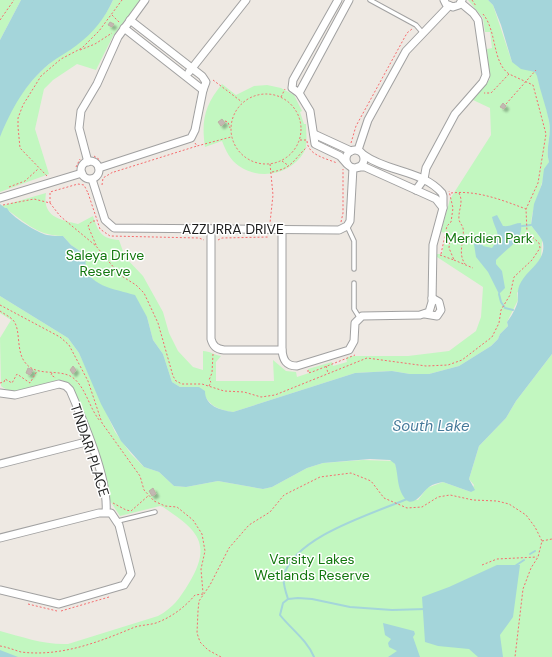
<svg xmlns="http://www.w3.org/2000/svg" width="552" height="657" font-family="'DM Sans',sans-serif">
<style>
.park{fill:#c2f7c0}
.water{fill:#a4d5da}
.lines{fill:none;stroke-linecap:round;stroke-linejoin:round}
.stream{stroke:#a4d5da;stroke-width:2}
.building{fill:#c2b8b2;stroke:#bfaea5;filter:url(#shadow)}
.service-casing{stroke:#a1a1a1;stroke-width:5.5}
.minor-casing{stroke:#a1a1a1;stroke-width:9}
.path{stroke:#f66c6e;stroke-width:1;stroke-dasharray:2 2;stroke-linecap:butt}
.service{stroke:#fff;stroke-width:3.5}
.minor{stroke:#fff;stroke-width:7}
.labels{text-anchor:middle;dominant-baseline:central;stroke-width:3;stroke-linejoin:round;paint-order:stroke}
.street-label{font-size:14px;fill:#1d1d1d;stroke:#fff}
.park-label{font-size:14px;fill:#12770e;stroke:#fff}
.water-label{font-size:15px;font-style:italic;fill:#467a9a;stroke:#fff}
</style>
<defs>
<filter id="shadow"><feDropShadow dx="3" dy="3" stdDeviation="1" flood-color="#0004"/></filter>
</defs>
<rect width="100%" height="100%" fill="#eee9e3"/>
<!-- park -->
<g class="park">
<path d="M0 0H21L0 40Z"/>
<path d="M113 0H140L113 36 96 70 77 64 53 80 44 89 35 129 49 174 0 192C0 176 0 151 0 136 6 110 29 81 49 64 75 43 99 32 113 0Z"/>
<path d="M468 0H488L493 5 512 62 536 66C538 85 546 102 549 121 552 135 545 148 549 162 544 170 544 177 541 186 537 201 532 208 531 225L542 240 541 259 538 262 517 293 518 300 507 322 508 326 500 334 498 339 491 346 459 366 429 374H410L392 371 355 373 233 412C213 409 210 404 199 388L180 387 172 382 163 354 153 340 147 317 90 278 85 264 86 255 71 245 63 236C35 236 23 219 1 206L46 193C42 217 60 220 78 224L93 216C98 232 102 239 119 240L125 257 143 276 163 312 169 333 178 351 193 367 203 370V351C210 351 214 355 221 356L216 362V381H274L273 360 286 371 296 372 297 377 309 373 308 369 332 362 333 366 347 362 346 358 351 356H408L449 351 476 331 481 317 483 287 437 257V254H442L446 233 441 232 450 199 491 135 490 108 473 100 490 79 487 49 492 48 490 32H485L483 18Z"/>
<path d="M222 84 236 95 254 86 267 85 281 88 294 95 302 111 300 112 304 124H306C306 132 308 145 304 152 292 174 260 181 239 166 230 160 226 151 222 141L205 147C201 120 205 105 222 84Z"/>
<path d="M0 296 68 338 79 353 115 432 131 454 144 467 159 472 174 486 186 487 218 481 263 489 272 487 307 468 323 463 363 460 393 461C401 471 397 486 404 496L418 500 427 488 443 482 471 492 474 485 469 479 479 446 506 418 516 401 552 354V657H0V631C23 637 44 645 68 644L158 616C173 608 180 598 189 583 213 543 197 530 163 507L160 506 120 516 110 501 90 432 71 384 61 380 54 381C40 385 14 398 1 386L0 338 11 320 0 313Z"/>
</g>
<!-- water -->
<g class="water">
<path d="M21 0H113C105 18 93 33 77 45 68 52 58 57 49 64 25 84 12 108 0 137V40Z"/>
<path d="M488 0H552V354L516 401 506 418 479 446 469 479 475 490 471 492 443 482C438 483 433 484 429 487 421 493 411 514 401 492 397 483 398 473 395 464L390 460 370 459 323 463 307 468 272 487 263 489 218 481 186 487 174 486 159 472 144 467 121 441 101 404 79 353 68 338 0 296V204L5 208H7C10 216 38 233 47 235 52 236 58 236 63 236L71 245 86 255C81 286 113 288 135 295L147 317 153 340 163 354 172 382 180 387H199L205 391C205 406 220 410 233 412L355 373 392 371 410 374H429L459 366 491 346 498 339 500 334 508 326 507 322C511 317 517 307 518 300 518 293 517 289 521 282 529 268 546 261 543 243 542 238 534 230 531 225L534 204 542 184 544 169 549 162C545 148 552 135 549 121 546 106 540 91 537 76L535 72 521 69 512 62 501 25 493 5Z"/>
<path d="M497 215 503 226C510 227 514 223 521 223 524 240 506 249 496 260V264L502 271 505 288 499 294 488 272 476 257 473 238 475 235 478 236 483 246 492 248C503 234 495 231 492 217Z"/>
<path d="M497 565H520L513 617 500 635 503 657H478L469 649 438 646 425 642 422 597 449 587Z"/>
<path d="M383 623 414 631 415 634 413 637 420 657H388L397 651 389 647 388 643 391 639 385 635Z"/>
<path d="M0 650 18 657H0Z"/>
</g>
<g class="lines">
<!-- stream -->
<g class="stream">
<path d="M522 226 531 225"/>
<path d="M499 294 501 302 505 308 513 310"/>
<path d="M530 554 535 551"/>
<path d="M515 566 524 560"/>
<path d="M288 599C286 593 282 581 284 575 296 536 372 514 407 499"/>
<path d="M314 657C307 640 291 629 280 615L283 603 288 599 298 598 312 599 350 607 392 610 426 609"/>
</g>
</g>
<!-- building -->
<g class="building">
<path d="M110 22 114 24 112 27 108 25Z"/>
<path d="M503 103 506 106 504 109 500 107Z"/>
<path d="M222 119 225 123 221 126 218 122Z"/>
<path d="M73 366 76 370 73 374 70 370Z"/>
<path d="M28 368 33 370 30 375 26 373Z"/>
<path d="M153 488 156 494 152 496 149 491Z"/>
</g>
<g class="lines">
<defs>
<g id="service">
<path d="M370 0 416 25 422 32"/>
<path d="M347 226 354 241V269"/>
<path d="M354 283V309L359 317"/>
<path d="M118 521 155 512"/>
</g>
<g id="minor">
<path d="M338 0 293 80 292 88 299 93 349 0"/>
<path d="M444 0 446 4 453 7 459 5 462 0"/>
<path d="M124 28 203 90 206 82 202 76 130 20"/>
<path d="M189 72 246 0"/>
<path d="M299 93 310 111 315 144 340 156 347 164"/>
<path d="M314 134 351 151"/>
<circle cx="355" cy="159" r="9"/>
<path d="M358 150 368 120 406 51 449 6"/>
<circle cx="90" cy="170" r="9"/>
<path d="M88 162 79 128 81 111 97 84 118 37 145 0"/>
<path d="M358 167H365L436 199 443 208V196L442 193C422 170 387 172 364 155"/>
<path d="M99 168 191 138 195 130 203 90"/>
<path d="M92 179 105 220 114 228 339 230 347 226 350 221 353 168"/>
<path d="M416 190 424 179 426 168 455 114 483 82 486 75 478 20 473 13 461 3"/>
<path d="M0 198 82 173"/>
<path d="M211 229V339C213 346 216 349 224 350H282"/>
<path d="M282 229V350C283 360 286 366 297 366L349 350 354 341 355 323 362 316 420 315 429 312 432 302 433 245 443 208"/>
<path d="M425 314 437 316 441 310 439 302 432 298"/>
<path d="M0 393 15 395 59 384 66 386 70 390C83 420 109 480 106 512"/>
<path d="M0 464 90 441"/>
<path d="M0 538 99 513H111L119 525 131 574 124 585 59 604 0 590"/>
</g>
</defs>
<!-- service casing -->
<use href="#service" class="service-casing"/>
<!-- minor casing -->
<use href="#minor" class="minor-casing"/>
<!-- path -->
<g class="path">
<path d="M472 0 476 6"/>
<path d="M483 14C497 31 492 62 509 74"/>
<path d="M112 15 120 23"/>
<path d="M0 20 14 0"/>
<path d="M80 50 95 44 112 33"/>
<path d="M213 80 242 102"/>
<circle cx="266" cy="129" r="35"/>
<path d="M281 97 285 89"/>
<path d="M506 104 536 70"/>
<path d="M225 121 228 122 230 128"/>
<path d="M300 140H307C307 155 325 158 337 163"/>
<path d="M195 143 197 146 231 137"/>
<path d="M351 143 356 126 407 33 412 29"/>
<path d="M94 156 100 160"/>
<path d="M282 161 289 166"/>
<path d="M270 164 273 195 270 223"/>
<path d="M76 167 80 159"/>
<path d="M114 172 197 146"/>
<path d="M272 172C293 168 293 160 307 147"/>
<path d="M47 176 20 148 18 127V118L23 105 41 76 61 59 82 48 99 31 122 0"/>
<path d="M102 185 103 178 113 172V171"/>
<path d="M9 187 25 181 38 169"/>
<path d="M88 193 100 229 110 236 199 238 204 240"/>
<path d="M451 193C477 190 502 200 526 209"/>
<path d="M459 193C464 203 458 209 459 220 460 223 462 225 463 228 465 241 457 252 465 264"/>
<path d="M50 203V192L78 184 84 185 88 193"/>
<path d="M3 205 34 199 50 203 60 216 96 246 120 275 136 285 144 293 158 323 173 376 176 381 182 384H202L224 391 244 392 261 397 275 395 367 358 426 366 448 365 462 360 492 337 499 323 501 310 510 295 514 277 532 260 540 248 539 243 527 232 526 209 538 183 546 134 533 85 509 74 491 93H484"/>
<path d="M341 222 343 213V169"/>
<path d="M218 240 222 238 269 237"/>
<path d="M96 245 88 226 92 221H97"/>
<path d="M441 254 446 231"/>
<path d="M440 255 454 260 449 248 450 236 446 230 447 226 451 222 453 208 449 191"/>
<path d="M454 260 473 268"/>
<path d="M0 305 60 337 69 345 88 381 102 423 140 476 144 490 154 501 165 506 177 507 193 520 202 534 205 551 201 569 203 593"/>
<path d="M0 311C4 314 9 316 13 320 21 329 16 349 24 361 35 378 57 368 72 377 86 387 89 408 100 421"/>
<path d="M326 366 328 373"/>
<path d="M308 370V373L312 372 355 355"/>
<path d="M52 373 51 375 56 378"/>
<path d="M0 383 4 382 5 379 12 383 17 374 30 383 37 371"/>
<path d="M209 386 211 382 209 380 212 373 213 354"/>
<path d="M113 503 126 510 131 511 148 496"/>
<path d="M542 541 552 539"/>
<path d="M482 565 497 559 537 557"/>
<path d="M28 604 57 611"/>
<path d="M61 611 109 597"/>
<path d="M0 646C7 647 14 650 21 652 61 657 99 642 135 627 142 625 149 625 156 623 172 617 185 607 195 595L203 594"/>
<path d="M221 657 208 650 200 642 197 633 198 611 199 601 210 585 229 548 249 525 270 512 284 495 320 477 351 473 371 481 384 498 407 508 422 507 438 497 450 495 473 500 497 501 509 504 526 515 535 527 542 541 538 557 531 568 523 589 515 657"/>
</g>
<!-- service -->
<use href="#service" class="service"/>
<!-- minor -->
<use href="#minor" class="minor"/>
</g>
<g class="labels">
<!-- street labels -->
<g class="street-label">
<text x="233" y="229">AZZURRA DRIVE</text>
<text transform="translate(90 450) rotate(72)">TINDARI PLACE</text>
</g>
<!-- park labels -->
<g class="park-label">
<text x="489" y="238">Meridien Park</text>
<text x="105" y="255">Saleya Drive<tspan x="105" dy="16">Reserve</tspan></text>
<text x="312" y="559">Varsity Lakes<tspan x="312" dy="16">Wetlands Reserve</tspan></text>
</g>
<!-- water labels -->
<g class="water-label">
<text x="431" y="426">South Lake</text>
</g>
</g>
</svg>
